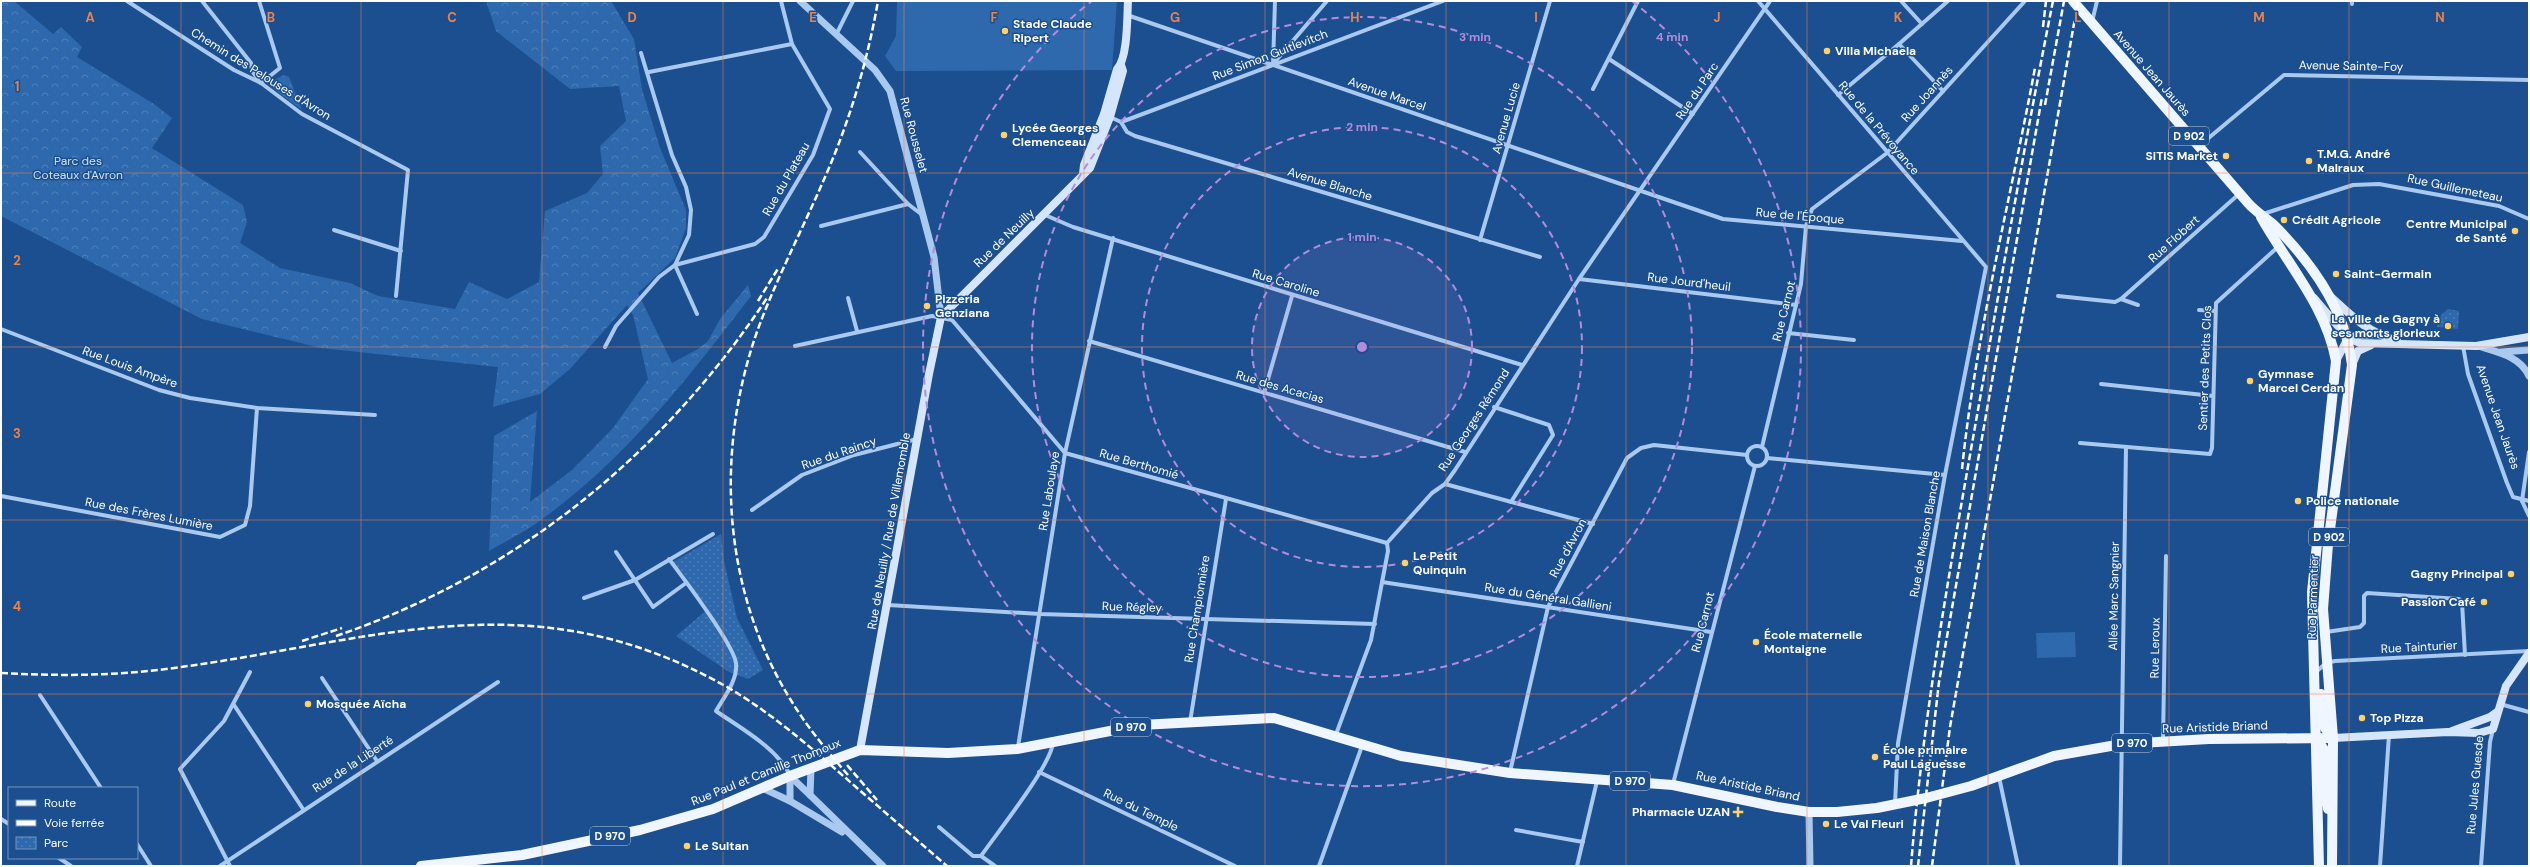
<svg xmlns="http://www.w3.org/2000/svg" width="2530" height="867" font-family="'DM Sans',sans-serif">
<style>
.grass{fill:url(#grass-tufts)}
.forest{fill:url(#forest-crowns)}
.park{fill:url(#park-dots)}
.pitch{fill:#2e69ad}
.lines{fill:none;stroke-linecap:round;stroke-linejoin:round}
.minor{stroke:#a9c9ee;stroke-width:4}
.tertiary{stroke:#a9c9ee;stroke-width:7}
.secondary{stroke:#d6e6fa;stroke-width:8}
.primary{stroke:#f0f6ff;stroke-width:10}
.rail{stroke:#fff;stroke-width:2.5;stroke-dasharray:7 3;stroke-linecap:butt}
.grid{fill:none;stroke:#ee8249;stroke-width:1;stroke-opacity:0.55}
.ring{fill:none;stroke:#b68bdc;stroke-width:2;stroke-dasharray:7 5}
.poi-dot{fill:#ffd166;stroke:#1b4f8f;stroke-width:1.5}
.labels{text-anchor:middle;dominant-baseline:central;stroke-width:3;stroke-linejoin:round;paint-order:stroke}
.shield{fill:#1b4f8f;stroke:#bbcadd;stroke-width:1}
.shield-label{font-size:11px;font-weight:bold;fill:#fff}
.poi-label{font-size:12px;font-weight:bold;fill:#fff;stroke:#1b4f8f;text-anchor:start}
.street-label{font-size:12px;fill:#fff;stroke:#1b4f8f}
.park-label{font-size:12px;fill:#cfe3fa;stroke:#1b4f8f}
.grid-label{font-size:13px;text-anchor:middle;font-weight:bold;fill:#ee8249;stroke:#1b4f8f;stroke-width:3;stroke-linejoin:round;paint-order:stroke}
.centre{fill:#b68bdc;stroke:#1b4f8f;stroke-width:2}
.ring-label{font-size:12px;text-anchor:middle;font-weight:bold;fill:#b68bdc;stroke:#1b4f8f;stroke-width:3;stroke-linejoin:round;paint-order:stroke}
</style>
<defs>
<pattern id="grass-tufts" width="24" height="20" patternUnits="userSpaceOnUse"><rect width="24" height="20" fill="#2e69ad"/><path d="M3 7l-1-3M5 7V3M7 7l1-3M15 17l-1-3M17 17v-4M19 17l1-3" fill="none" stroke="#4d80b9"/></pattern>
<pattern id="forest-crowns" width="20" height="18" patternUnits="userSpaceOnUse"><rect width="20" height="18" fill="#2e69ad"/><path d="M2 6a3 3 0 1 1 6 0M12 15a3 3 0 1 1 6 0" fill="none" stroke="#4d80b9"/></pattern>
<pattern id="park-dots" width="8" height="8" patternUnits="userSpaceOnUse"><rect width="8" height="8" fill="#2e69ad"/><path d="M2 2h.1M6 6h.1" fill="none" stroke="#4d80b9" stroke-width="1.8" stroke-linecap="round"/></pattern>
</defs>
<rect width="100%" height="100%" fill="#1b4f8f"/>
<!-- grass -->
<path class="grass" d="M284 75 289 77 302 110 271 87 272 81Z"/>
<!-- forest -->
<path class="forest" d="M1 1H14L53 34 61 27 82 47 77 57 154 104 172 118 152 148 243 205 247 222 240 243 280 268 350 283 378 296 455 309 469 282 507 299 539 282 545 211 587 193 603 174 600 146 626 121 619 86 570 89 496 31 486 1H611L634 39 642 89 660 148 686 210V228L675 258 638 293 672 363 698 349 708 341 720 319 748 285 751 296C688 378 626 459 541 520 525 532 506 541 489 551L494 436 537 411 530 502 572 470 613 428 648 379 633 315 627 305 570 369 540 394 493 407 498 367 321 348 202 319 1 216Z"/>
<!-- park -->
<g class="park">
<path d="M2448 309 2459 311 2458 329 2437 327 2441 315Z"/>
<path d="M721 534 724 561 737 618 763 670 748 679 729 672 676 636 708 609 673 562Z"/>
</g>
<!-- pitch -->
<g class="pitch">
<path d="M897 1H1117L1112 70 896 71 885 56 896 36Z"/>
<path d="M2075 632 2076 657 2037 658 2036 633Z"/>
</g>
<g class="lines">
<!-- minor -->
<g class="minor">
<path d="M127 1 234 70 261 83 302 114 408 170 396 296"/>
<path d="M202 1 251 63 252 71 261 83"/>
<path d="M259 1 280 68 261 83"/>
<path d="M1758 1 1986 267 1945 475 1898 743 1895 804"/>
<path d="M1901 1 1922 24"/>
<path d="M2352 4V1"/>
<path d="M1127 15 1723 219 1962 241"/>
<path d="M2092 22 2097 1"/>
<path d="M836 35 853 1"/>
<path d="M1609 59 1693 114"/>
<path d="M1273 64 1327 1"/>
<path d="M1273 65 1275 1"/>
<path d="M649 72 792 44"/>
<path d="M1593 89 1638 1"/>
<path d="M1943 91 1899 44 1948 1"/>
<path d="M1838 95 1899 44"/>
<path d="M1110 117 1121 122 1132 118 1443 1"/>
<path d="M1121 122 1127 132 1135 136 1540 257"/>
<path d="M2199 146 2284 75 2529 80"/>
<path d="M860 152 908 204 921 214"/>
<path d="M2263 214 2353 185 2379 184 2499 206 2529 219"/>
<path d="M1045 215 1073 227 1522 365"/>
<path d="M821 226 908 204"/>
<path d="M334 230 401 251"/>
<path d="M1480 240 1550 1"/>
<path d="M1579 279 1796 305"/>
<path d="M2058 296 2115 302 2121 299 2138 305"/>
<path d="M848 298 857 331"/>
<path d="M2121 299 2239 194"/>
<path d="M2199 310 2215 311"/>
<path d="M697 314 675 265 755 244 764 237 813 155 830 109 792 44 781 1"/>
<path d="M1 329 159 390 190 398 257 408 375 415"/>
<path d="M1788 333 1854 340"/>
<path d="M1089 341 1465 452"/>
<path d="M795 346 932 316 952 320 1065 453 1387 543"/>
<path d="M2463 346 2468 374 2507 483 2513 497 2529 501"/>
<path d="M605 347 616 326 659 277 675 265 689 235 691 210 686 187 672 155 641 53"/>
<path d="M2101 384 2213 396"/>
<path d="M1264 393 1292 296"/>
<path d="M1494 407 1549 425 1553 435 1511 502"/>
<path d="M2080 443 2210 454 2212 448 2216 303 2279 246"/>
<circle cx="1757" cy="456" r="10"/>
<path d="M1762 447 1801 284 1806 226 1812 209 1887 153 2025 1"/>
<path d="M1767 458 1945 475"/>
<path d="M1445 484 1593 524"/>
<path d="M1 496 220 537 245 525 250 506 257 408"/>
<path d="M2522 501 2529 452"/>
<path d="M2522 501 2529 516"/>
<path d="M752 510 802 475 854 455 917 439"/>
<path d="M616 552 653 607 686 583"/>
<path d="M669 559C684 579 733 643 736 663 738 680 724 697 716 711 740 728 776 747 790 775"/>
<path d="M1382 582 1711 632"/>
<path d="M584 598 635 580 713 534"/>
<path d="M888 605 1040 614 1375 624"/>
<path d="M2326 632 2360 627 2364 623V596L2367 593 2459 599 2462 602 2465 655"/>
<path d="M2316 672 2326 663 2335 661 2529 651"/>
<path d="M322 678 377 761"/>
<path d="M40 695 101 788"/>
<path d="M2500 704 2529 712"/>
<path d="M234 705 303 809"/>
<path d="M1190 722 1226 499"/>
<path d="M1335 737 1371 640 1388 551 1387 543 1432 493 1445 484 1455 470 1579 279 1770 1"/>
<path d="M2163 741 2166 556"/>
<path d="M1018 747 1065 453 1113 238"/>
<path d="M1039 772 1235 866"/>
<path d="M1510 772 1548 607 1627 458 1641 448 1654 445 1747 455"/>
<path d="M1999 777 2018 866"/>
<path d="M1673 784 1755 466"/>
<path d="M1 819 9 824"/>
<path d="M939 827 973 856H981C997 833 1050 767 1053 743"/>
<path d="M1516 830 1583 842"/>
<path d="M137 844 151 866"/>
<path d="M981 856 995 866"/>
<path d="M59 858 71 866"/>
<path d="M220 866 498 682"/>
<path d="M230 866 180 769 224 721 250 672"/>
<path d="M1319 866 1362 746"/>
<path d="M1577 866 1597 781"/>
<path d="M2120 866 2126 447"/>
<path d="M2380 866 2389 735"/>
<path d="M2481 866 2490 742 2493 729"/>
</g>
<!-- tertiary -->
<g class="tertiary">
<path d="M800 1 875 70 890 91 934 257 941 317"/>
<path d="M2478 346C2497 352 2520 356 2529 376"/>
<path d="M2501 352 2529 350"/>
<path d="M811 768 810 795 883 866"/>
<path d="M790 776V801L842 832"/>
<path d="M790 776 810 795"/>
<path d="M762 788 790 801"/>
<path d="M1809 812 1810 866"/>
</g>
<!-- secondary -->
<g class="secondary">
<path d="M1083 174 1084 165 1104 114 1117 69C1128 58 1127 17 1128 1"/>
<path d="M2331 297C2354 318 2366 331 2397 341"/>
<path d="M2314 298 2348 338 2360 343 2476 346 2529 337"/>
<path d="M2336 361 2348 338 2359 335 2375 334"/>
<path d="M2352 365 2358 351 2371 345"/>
<path d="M2452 731 2490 717 2497 712"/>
<path d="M2333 738 2448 732 2479 733 2493 729 2506 686 2529 653"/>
<path d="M860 750 929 374 941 317 1090 168 1110 117 1123 71 1121 65"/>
</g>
<!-- primary -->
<g class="primary">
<path d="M2073 1 2248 203C2256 212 2266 218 2274 225 2312 263 2346 310 2352 365L2328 544 2323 609 2333 738 2332 866"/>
<path d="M2261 217C2288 265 2326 306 2336 361L2312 592 2319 866"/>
<path d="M2321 694 2325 728 2332 738"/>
<path d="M2316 738 2325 751V795L2328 809"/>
<path d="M421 866 522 855 640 830 713 809 790 776 860 750 948 753 1017 749 1141 725 1274 718 1401 756 1510 773 1673 785 1777 807 1809 812H1837L1877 808 1926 798 1971 786 2054 756 2122 744 2209 739 2333 738"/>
</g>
<!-- rail -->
<g class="rail">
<path d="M2043 27 2046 1"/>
<path d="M2045 105 2064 1"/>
<path d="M758 301 779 267"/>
<path d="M1962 469C1976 334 2010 201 2035 68"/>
<path d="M336 636C515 575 663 455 767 298"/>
<path d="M302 641 342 628"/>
<path d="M1 673C56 676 111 676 166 669 372 643 529 575 727 687 775 715 816 752 857 788 887 814 917 840 947 866"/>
<path d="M847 765 877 800"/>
<path d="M848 775C828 752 808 728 792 702 722 591 714 452 758 329 776 280 801 232 822 184 848 126 867 64 878 1"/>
<path d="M1911 866C1923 716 1950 569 1976 421 2001 281 2025 141 2053 1"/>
<path d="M1918 866 1939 682 2042 97"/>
<path d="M1932 866 1950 727 2078 1"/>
</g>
</g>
<!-- grid -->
<path class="grid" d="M181 1V866M361 1V866M542 1V866M723 1V866M904 1V866M1084 1V866M1265 1V866M1446 1V866M1626 1V866M1807 1V866M1988 1V866M2169 1V866M2349 1V866M1 173H2529M1 347H2529M1 520H2529M1 694H2529"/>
<!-- distance rings -->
<circle cx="1362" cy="347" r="110" fill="#b68bdc" fill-opacity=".12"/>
<g class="ring">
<circle cx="1362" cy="347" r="110"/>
<circle cx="1362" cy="347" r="220"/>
<circle cx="1362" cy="347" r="330"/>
<path d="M1632 1A439 439 0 1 1 1092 1"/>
</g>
<!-- markers -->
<g class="poi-dot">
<circle cx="1005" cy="31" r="4"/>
<circle cx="1827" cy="51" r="4"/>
<circle cx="1004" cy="135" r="4"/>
<circle cx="2226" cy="156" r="4"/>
<circle cx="2309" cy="161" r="4"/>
<circle cx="2284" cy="220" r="4"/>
<circle cx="2515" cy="231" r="4"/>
<circle cx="2336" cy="274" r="4"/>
<circle cx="927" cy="306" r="4"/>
<circle cx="2448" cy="326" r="4"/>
<circle cx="2250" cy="381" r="4"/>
<circle cx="2298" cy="501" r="4"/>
<circle cx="1405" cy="563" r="4"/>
<circle cx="2511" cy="574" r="4"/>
<circle cx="2484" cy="602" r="4"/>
<circle cx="1756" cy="642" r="4"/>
<circle cx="308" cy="704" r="4"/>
<circle cx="2362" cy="718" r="4"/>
<circle cx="1875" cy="757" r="4"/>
<path d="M1736 806h4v4h4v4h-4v4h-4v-4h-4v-4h4z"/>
<circle cx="1826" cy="824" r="4"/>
<circle cx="687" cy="846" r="4"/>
</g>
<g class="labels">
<!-- shield labels -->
<g class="shield">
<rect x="2169" y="127" width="40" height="18" rx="3"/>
<rect x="2309" y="528" width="40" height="18" rx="3"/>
<rect x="1111" y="718" width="40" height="18" rx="3"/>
<rect x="2112" y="734" width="40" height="18" rx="3"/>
<rect x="1610" y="772" width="40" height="18" rx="3"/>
<rect x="590" y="827" width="40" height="18" rx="3"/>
</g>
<g class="shield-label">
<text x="2189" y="136">D 902</text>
<text x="2329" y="537">D 902</text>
<text x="1131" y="727">D 970</text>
<text x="2132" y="743">D 970</text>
<text x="1630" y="781">D 970</text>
<text x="610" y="836">D 970</text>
</g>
<!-- poi labels -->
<g class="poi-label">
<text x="1013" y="24">Stade Claude<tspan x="1013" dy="14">Ripert</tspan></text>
<text x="1835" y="51">Villa Michaela</text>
<text x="1012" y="128">Lycée Georges<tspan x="1012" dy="14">Clemenceau</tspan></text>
<text x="2317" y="154">T.M.G. André<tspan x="2317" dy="14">Malraux</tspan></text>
<text x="2218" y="156" text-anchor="end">SiTiS Market</text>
<text x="2292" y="220">Crédit Agricole</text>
<text x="2507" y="224" text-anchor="end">Centre Municipal<tspan x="2507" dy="14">de Santé</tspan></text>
<text x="2344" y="274">Saint-Germain</text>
<text x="935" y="299">Pizzeria<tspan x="935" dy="14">Genziana</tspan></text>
<text x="2440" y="319" text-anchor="end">La ville de Gagny à<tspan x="2440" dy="14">ses morts glorieux</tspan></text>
<text x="2258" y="374">Gymnase<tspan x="2258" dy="14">Marcel Cerdan</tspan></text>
<text x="2306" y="501">Police nationale</text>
<text x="1413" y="556">Le Petit<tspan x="1413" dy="14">Quinquin</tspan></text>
<text x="2503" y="574" text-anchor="end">Gagny Principal</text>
<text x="2476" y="602" text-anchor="end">Passion Café</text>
<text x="1764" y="635">École maternelle<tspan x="1764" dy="14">Montaigne</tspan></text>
<text x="316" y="704">Mosquée Aïcha</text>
<text x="2370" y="718">Top Pizza</text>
<text x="1883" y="750">École primaire<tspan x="1883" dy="14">Paul Laguesse</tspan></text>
<text x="1730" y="812" text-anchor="end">Pharmacie UZAN</text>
<text x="1834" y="824">Le Val Fleuri</text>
<text x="695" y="846">Le Sultan</text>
</g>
<!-- street labels -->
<g class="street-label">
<text transform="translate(1270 55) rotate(-21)">Rue Simon Guitlevitch</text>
<text transform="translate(2351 66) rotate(1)">Avenue Sainte-Foy</text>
<text transform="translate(2152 73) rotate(49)">Avenue Jean Jaurès</text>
<text transform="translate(261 74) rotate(32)">Chemin des Pelouses d'Avron</text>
<text transform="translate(1697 91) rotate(-56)">Rue du Parc</text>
<text transform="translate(1387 94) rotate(19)">Avenue Marcel</text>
<text transform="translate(1927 94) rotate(-48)">Rue Joannès</text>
<text transform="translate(1506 118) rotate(-74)">Avenue Lucie</text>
<text transform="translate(1879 128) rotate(50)">Rue de la Prévoyance</text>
<text transform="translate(914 135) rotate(75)">Rue Rousselet</text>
<text transform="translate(786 179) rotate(-60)">Rue du Plateau</text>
<text transform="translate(1330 184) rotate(17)">Avenue Blanche</text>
<text transform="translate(2455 188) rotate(12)">Rue Guillemeteau</text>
<text transform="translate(1800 216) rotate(5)">Rue de l'Époque</text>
<text transform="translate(1004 238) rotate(-44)">Rue de Neuilly</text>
<text transform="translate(2174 239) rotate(-42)">Rue Flobert</text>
<text transform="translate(1689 282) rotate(7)">Rue Jourd'heuil</text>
<text transform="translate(1286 283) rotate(17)">Rue Caroline</text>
<text transform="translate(1784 311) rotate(-76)">Rue Carnot</text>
<text transform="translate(130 367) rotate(20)">Rue Louis Ampère</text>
<text transform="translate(2205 368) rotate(-88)">Sentier des Petits Clos</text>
<text transform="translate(1280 387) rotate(16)">Rue des Acacias</text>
<text transform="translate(2498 417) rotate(71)">Avenue Jean Jaurès</text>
<text transform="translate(1474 420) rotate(-57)">Rue Georges Rémond</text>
<text transform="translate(839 453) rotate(-19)">Rue du Raincy</text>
<text transform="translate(1139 464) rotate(16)">Rue Berthomié</text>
<text transform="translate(1049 491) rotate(-81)">Rue Laboulaye</text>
<text transform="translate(149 514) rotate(11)">Rue des Frères Lumière</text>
<text transform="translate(889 531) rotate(-80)">Rue de Neuilly / Rue de Villemomble</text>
<text transform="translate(1925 534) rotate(-80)">Rue de Maison Blanche</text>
<text transform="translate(1568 548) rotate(-62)">Rue d'Avron</text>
<text transform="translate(2114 596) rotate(-89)">Allée Marc Sangnier</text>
<text transform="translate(1548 597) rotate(9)">Rue du Général Gallieni</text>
<text transform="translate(2313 597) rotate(-88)">Rue Parmentier</text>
<text transform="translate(1132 607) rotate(2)">Rue Régley</text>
<text transform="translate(1197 609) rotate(-81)">Rue Championnière</text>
<text transform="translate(1703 622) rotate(-76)">Rue Carnot</text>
<text transform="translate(2419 647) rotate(-3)">Rue Tainturier</text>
<text transform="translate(2155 648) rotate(-89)">Rue Leroux</text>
<text transform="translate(2215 727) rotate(-2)">Rue Aristide Briand</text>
<text transform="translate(353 764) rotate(-33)">Rue de la Liberté</text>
<text transform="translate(766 772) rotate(-22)">Rue Paul et Camille Thomoux</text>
<text transform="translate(2475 785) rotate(-85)">Rue Jules Guesde</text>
<text transform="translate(1748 786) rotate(12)">Rue Aristide Briand</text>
<text transform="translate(1141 810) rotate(26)">Rue du Temple</text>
</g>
<!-- park labels -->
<g class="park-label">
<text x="78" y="161">Parc des<tspan x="78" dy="14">Coteaux d'Avron</tspan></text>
</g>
</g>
<g class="grid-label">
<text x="90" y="22">A</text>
<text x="271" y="22">B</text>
<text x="452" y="22">C</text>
<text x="632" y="22">D</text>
<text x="813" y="22">E</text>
<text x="994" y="22">F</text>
<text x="1175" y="22">G</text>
<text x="1355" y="22">H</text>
<text x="1536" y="22">I</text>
<text x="1717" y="22">J</text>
<text x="1898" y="22">K</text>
<text x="2078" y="22">L</text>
<text x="2259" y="22">M</text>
<text x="2440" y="22">N</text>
<text x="17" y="91">1</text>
<text x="17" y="265">2</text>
<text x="17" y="438">3</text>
<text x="17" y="611">4</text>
</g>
<circle cx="1362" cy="347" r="6" class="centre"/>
<g class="ring-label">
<text x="1672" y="41">4 min</text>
<text x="1475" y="41">3 min</text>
<text x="1362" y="131">2 min</text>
<text x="1362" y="241">1 min</text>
</g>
<!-- border -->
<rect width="2530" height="867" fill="none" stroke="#ffffff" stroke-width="4"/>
<!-- legend -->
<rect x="8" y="787" width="130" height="72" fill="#1b4f8f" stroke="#7695bc"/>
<rect x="16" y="800" width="20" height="6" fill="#f0f6ff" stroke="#7695bc"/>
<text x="44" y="807" font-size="12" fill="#ffffff">Route</text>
<rect x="16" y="820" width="20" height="6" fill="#ffffff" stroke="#7695bc"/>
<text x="44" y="827" font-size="12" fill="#ffffff">Voie ferrée</text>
<rect x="16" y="837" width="20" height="12" fill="url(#park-dots)" stroke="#7695bc"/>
<text x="44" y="847" font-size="12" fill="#ffffff">Parc</text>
</svg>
